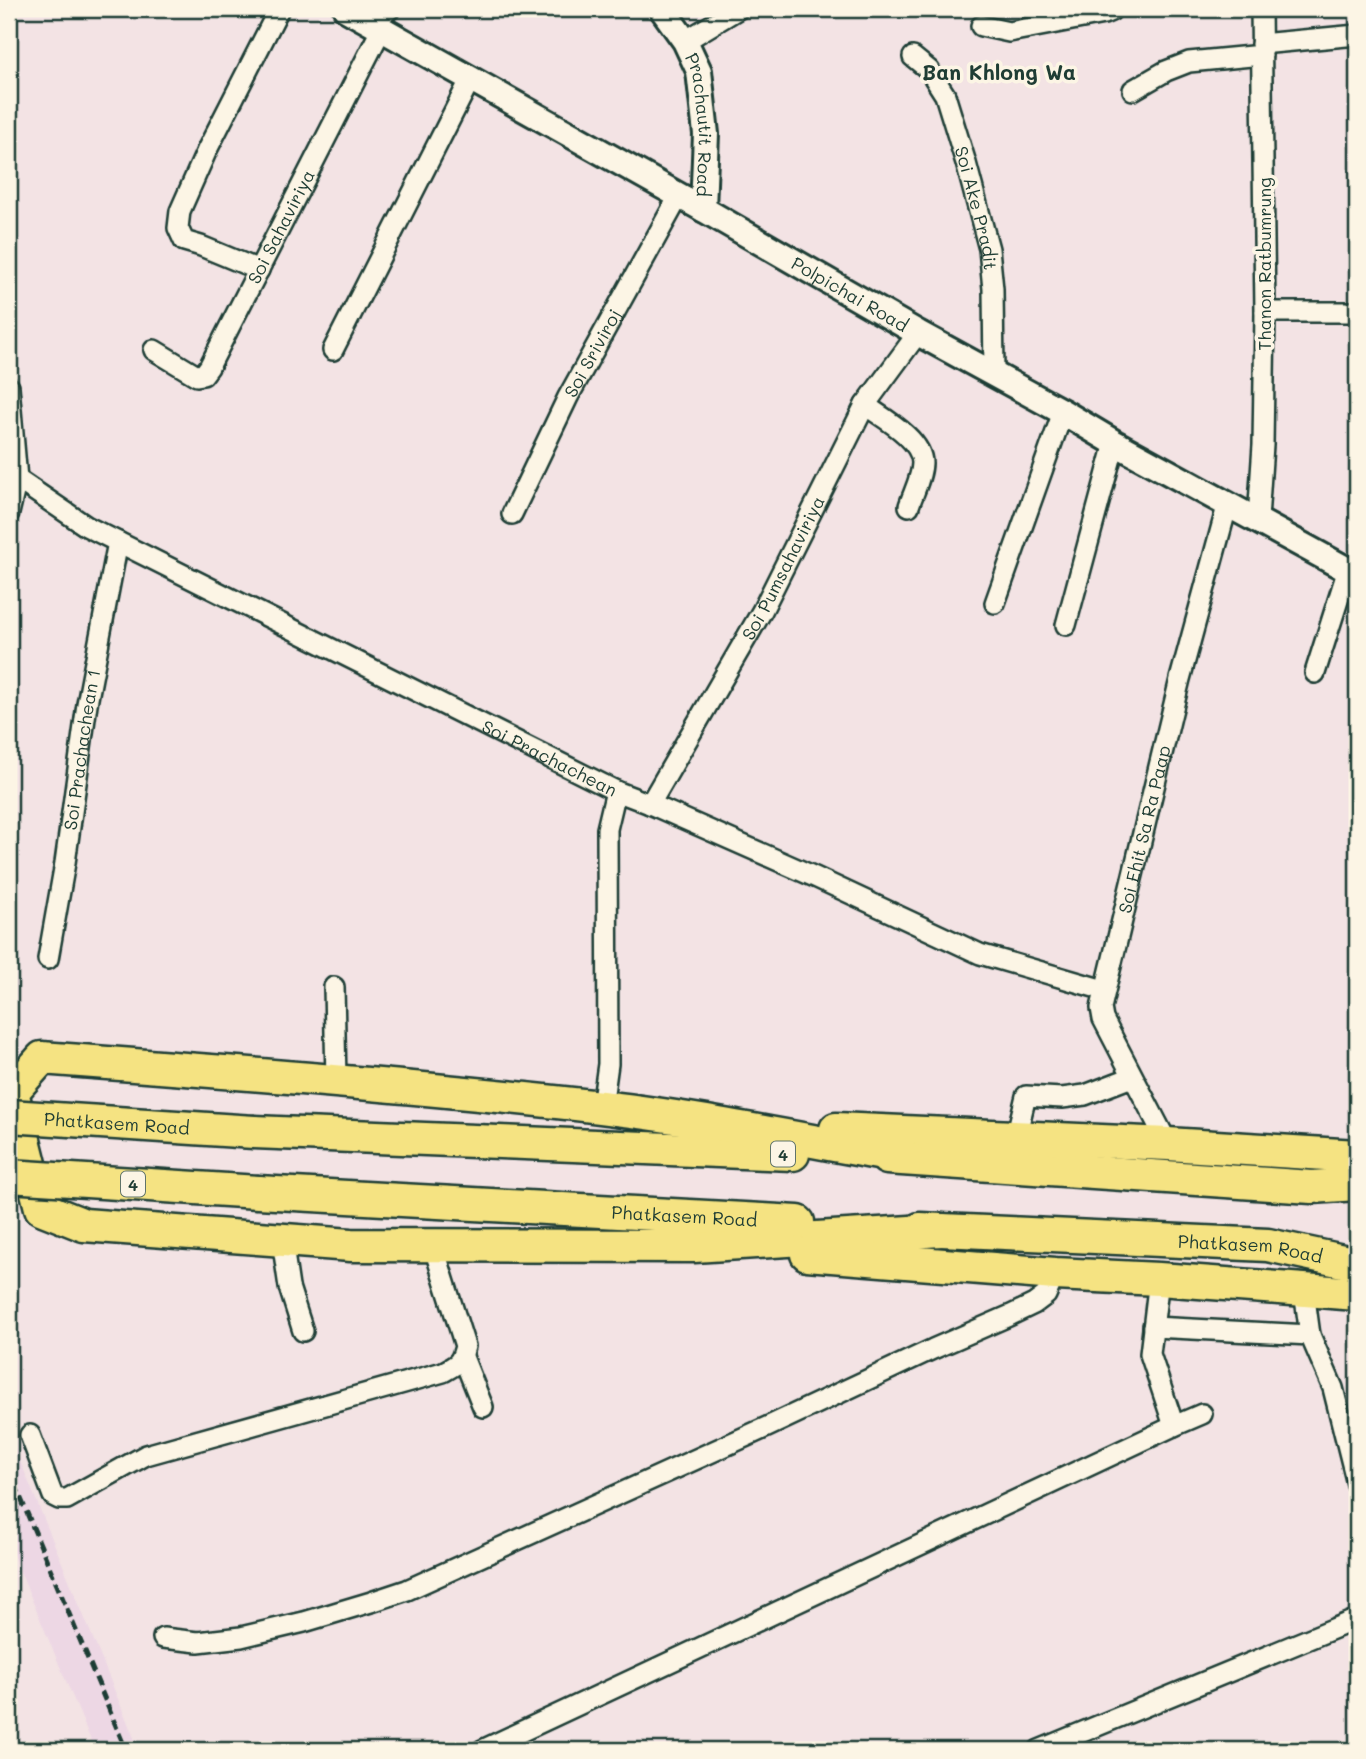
<svg xmlns="http://www.w3.org/2000/svg" width="1366" height="1759" font-family="Mali,sans-serif">
<style>
.built{fill:#edd7e4}
.lines{fill:none;stroke-linecap:round;stroke-linejoin:round}
.minor-casing{stroke:#1f3d34;stroke-width:24}
.tertiary-casing{stroke:#1f3d34;stroke-width:30}
.trunk-casing{stroke:#1f3d34;stroke-width:37}
.minor{stroke:#fcf5e5;stroke-width:19}
.tertiary{stroke:#fcf5e5;stroke-width:24}
.trunk{stroke:#f5e382;stroke-width:32}
.rail{stroke:#1f3d34;stroke-width:5;stroke-dasharray:10 5;stroke-linecap:butt}
.trunk-bridge-casing{stroke:#1f3d34;stroke-width:37;stroke-linecap:butt}
.trunk-bridge{stroke:#f5e382;stroke-width:32}
.labels{text-anchor:middle;dominant-baseline:central;stroke-width:7;stroke-linejoin:round;paint-order:stroke}
.shield{fill:#fcf5e5;stroke:#617469;stroke-width:2}
.shield-label{font-size:16px;font-weight:bold;fill:#1f3d34}
.street-label{font-size:18px;fill:#1f3d34;stroke:#fcf5e5}
.quarter-label{font-size:21px;font-weight:bold;fill:#1f3d34;stroke:#fcf5e5}
</style>
<rect width="100%" height="100%" fill="#f3e3e4"/>
<filter id="ink" filterUnits="userSpaceOnUse"><feTurbulence type="fractalNoise" baseFrequency=".0143" numOctaves="2"/><feDisplacementMap in="SourceGraphic" scale="14" xChannelSelector="R" yChannelSelector="G"/><feConvolveMatrix kernelMatrix="1 2 1 2 8 2 1 2 1" color-interpolation-filters="sRGB"/></filter>
<g filter="url(#ink)">
<!-- built -->
<path class="built" d="M9 1434 139 1750H95L9 1545Z"/>
<g class="lines">
<defs>
<g id="minor">
<path d="M371 22 390 9"/>
<path d="M981 26 1009 32 1104 14 1111 11 1112 9"/>
<path d="M685 41 738 9"/>
<path d="M1261 44 1357 35"/>
<path id="s1" d="M913 57 929 70 945 95 966 163 989 249 993 289 994 375"/>
<path d="M1133 90 1166 71 1189 62 1262 55"/>
<path d="M259 270 201 246 184 241 178 228 180 211 207 150 279 9"/>
<path d="M1265 312H1357"/>
<path id="s2" d="M154 350 197 376 203 375 209 367 382 28"/>
<path d="M333 350 471 78"/>
<path d="M9 387 17 479 9 513"/>
<path d="M865 405C883 418 922 439 922 463 922 477 913 493 909 506"/>
<path id="s3" d="M17 479 86 526 616 791 650 804 815 877 980 954 1104 990"/>
<path id="s4" d="M512 514 568 397 679 196"/>
<path d="M1258 519 1263 445 1265 312 1261 9"/>
<path d="M995 603 1063 412"/>
<path d="M1066 625 1115 443"/>
<path d="M1315 673 1348 569"/>
<path id="s5" d="M650 804 762 611 865 405 918 333"/>
<path id="s6" d="M48 959 65 863 87 704 118 542"/>
<path d="M334 987 336 1080"/>
<path d="M602 1107 608 1064 607 829 616 791"/>
<path d="M1016 1137 1026 1096 1062 1098 1085 1095 1132 1077"/>
<path id="s7" d="M1168 1144 1103 1019 1101 1008 1180 679 1228 503"/>
<path d="M282 1240 289 1287 303 1331"/>
<path d="M1159 1279 1150 1354 1174 1426"/>
<path d="M1304 1291 1310 1335 1333 1388 1357 1484"/>
<path d="M1153 1327 1310 1335"/>
<path d="M463 1357 483 1407"/>
<path d="M30 1435 53 1496 59 1499H67L146 1455 443 1372C458 1364 461 1363 465 1346L433 1245"/>
<path d="M163 1638 198 1642 241 1637 304 1622 371 1602 407 1590 767 1427 933 1349 1011 1315 1034 1304 1046 1295 1055 1274"/>
<path d="M482 1750 1174 1426 1202 1414"/>
<path d="M1039 1750 1357 1619"/>
</g>
<g id="tertiary">
<path id="s8" d="M346 9 703 209 918 333 1063 412 1115 443 1357 575"/>
<path id="s9" d="M662 9 685 41 699 71 706 134 703 209"/>
</g>
<g id="trunk">
<path d="M836 1129 1168 1144 1357 1156"/>
<path d="M254 1132 793 1154"/>
<path d="M887 1158 1312 1187 1357 1184"/>
<path d="M909 1159C806 1140 704 1119 601 1107 415 1086 228 1072 42 1058L12 1092 41 1208 84 1225 351 1245 694 1246 941 1230"/>
<path id="s10" d="M258 1192 798 1222"/>
<path id="s11" d="M920 1229 1268 1245 1357 1264"/>
<path d="M807 1254 1055 1274 1159 1279 1357 1294"/>
</g>
</defs>
<!-- minor casing -->
<use href="#minor" class="minor-casing"/>
<!-- tertiary casing -->
<use href="#tertiary" class="tertiary-casing"/>
<!-- trunk casing -->
<use href="#trunk" class="trunk-casing"/>
<!-- minor -->
<use href="#minor" class="minor"/>
<!-- tertiary -->
<use href="#tertiary" class="tertiary"/>
<!-- trunk -->
<use href="#trunk" class="trunk"/>
<!-- rail -->
<path class="rail" d="M9 1470 126 1750"/>
<defs>
<g id="trunk-bridge">
<path id="s12" d="M9 1116 254 1132"/>
<path d="M9 1176 258 1192"/>
</g>
</defs>
<!-- trunk-bridge casing -->
<use href="#trunk-bridge" class="trunk-bridge-casing"/>
<!-- trunk-bridge -->
<use href="#trunk-bridge" class="trunk-bridge"/>
</g>
</g>
<g class="labels">
<!-- shield labels -->
<g class="shield">
<rect x="771" y="1141.5" width="24" height="25" rx="5"/>
<rect x="121" y="1171.5" width="24" height="25" rx="5"/>
</g>
<g class="shield-label">
<text x="783" y="1154">4</text>
<text x="133" y="1184">4</text>
</g>
<!-- street labels -->
<g class="street-label">
<text stroke="none"><textPath href="#s9" startOffset="126">Prachautit Road</textPath></text>
<text stroke="none"><textPath href="#s1" startOffset="168">Soi Ake Pradit</textPath></text>
<text stroke="none"><textPath href="#s2" startOffset="224">Soi Sahaviriya</textPath></text>
<text transform="translate(1264 264) rotate(-90)">Thanon Ratbumrung</text>
<text stroke="none"><textPath href="#s8" startOffset="579">Polpichai Road</textPath></text>
<text stroke="none"><textPath href="#s4" startOffset="180">Soi Sriviroj</textPath></text>
<text stroke="none"><textPath href="#s5" startOffset="271">Soi Pumsahaviriya</textPath></text>
<text stroke="none"><textPath href="#s6" startOffset="212">Soi Prachachean 1</textPath></text>
<text stroke="none"><textPath href="#s3" startOffset="602">Soi Prachachean</textPath></text>
<text stroke="none"><textPath href="#s7" startOffset="336">Soi Ehit Sa Ra Paap</textPath></text>
<text stroke="none"><textPath href="#s12" startOffset="108">Phatkasem Road</textPath></text>
<text stroke="none"><textPath href="#s10" startOffset="427">Phatkasem Road</textPath></text>
<text stroke="none"><textPath href="#s11" startOffset="331">Phatkasem Road</textPath></text>
</g>
<!-- quarter labels -->
<g class="quarter-label">
<text x="999" y="71">Ban Khlong Wa</text>
</g>
</g>
<!-- margin -->
<rect width="1366" height="1759" fill="none" stroke="#fcf5e5" stroke-width="35"/>
<rect x="18" y="18" width="1331" height="1724" fill="none" stroke="#1f3d34" stroke-width="2.5" filter="url(#ink)"/>
</svg>
